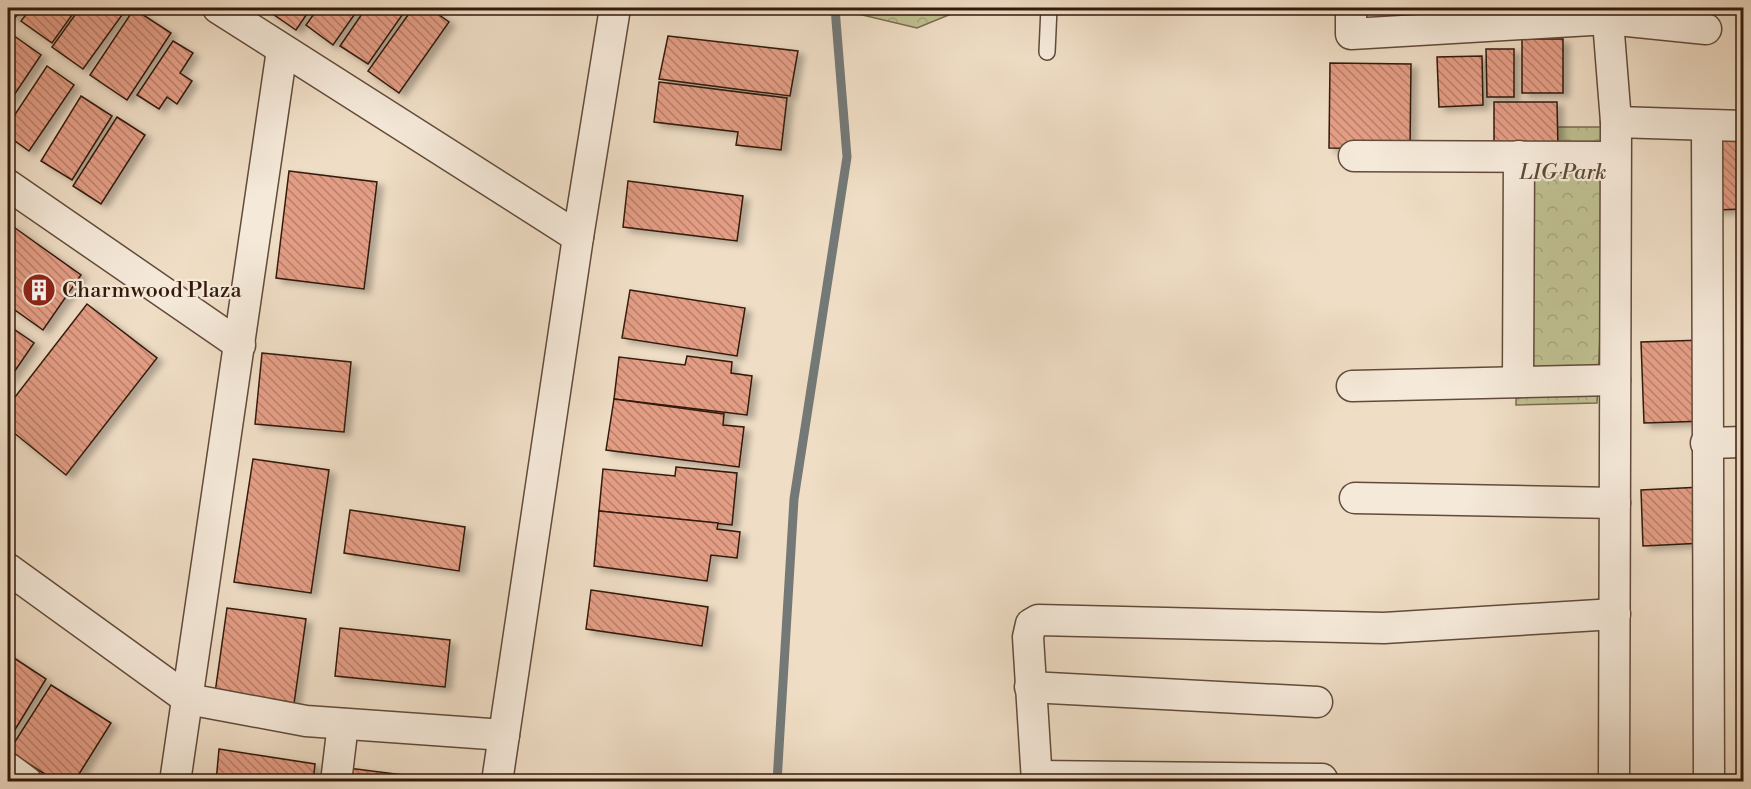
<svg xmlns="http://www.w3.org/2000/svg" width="1751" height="789" font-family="'Libre Bodoni',serif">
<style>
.park{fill:url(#park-crowns);stroke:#796c4e;stroke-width:1.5}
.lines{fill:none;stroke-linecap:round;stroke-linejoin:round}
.stream{stroke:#747977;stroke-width:9}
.building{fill:url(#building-back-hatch);stroke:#331a0b;stroke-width:1.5;filter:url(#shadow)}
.service-casing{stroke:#624b3a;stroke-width:18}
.minor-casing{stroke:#624b3a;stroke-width:33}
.service{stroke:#f5e9d9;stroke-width:15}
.minor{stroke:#f5e9d9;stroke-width:30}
.labels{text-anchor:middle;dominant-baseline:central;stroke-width:4.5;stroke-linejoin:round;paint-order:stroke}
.park-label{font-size:22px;font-style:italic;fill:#5d4c33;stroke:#f5e9d9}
.poi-label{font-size:22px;fill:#331a0b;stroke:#f5e9d9;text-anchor:start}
</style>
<defs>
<pattern id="park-crowns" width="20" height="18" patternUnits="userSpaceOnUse" patternTransform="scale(1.5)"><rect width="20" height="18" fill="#bfbf91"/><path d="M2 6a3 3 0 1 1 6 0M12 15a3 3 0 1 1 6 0" fill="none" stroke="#a5a47c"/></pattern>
<pattern id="building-back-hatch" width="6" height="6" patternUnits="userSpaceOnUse" patternTransform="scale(1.5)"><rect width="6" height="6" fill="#e39d85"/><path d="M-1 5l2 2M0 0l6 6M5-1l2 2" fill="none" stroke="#b97f6b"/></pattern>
<filter id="shadow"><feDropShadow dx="6" dy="4" stdDeviation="3" flood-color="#0004"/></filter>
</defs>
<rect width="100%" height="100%" fill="#efddc5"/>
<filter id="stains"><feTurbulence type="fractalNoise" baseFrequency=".00333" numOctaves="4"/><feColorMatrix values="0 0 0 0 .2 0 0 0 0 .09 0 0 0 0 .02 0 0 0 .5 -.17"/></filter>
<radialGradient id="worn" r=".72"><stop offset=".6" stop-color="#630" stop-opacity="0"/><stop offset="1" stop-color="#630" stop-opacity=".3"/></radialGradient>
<!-- park -->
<g class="park">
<path d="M833 8H961V10L917 28Z"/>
<path d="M1521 127H1609L1597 403 1516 405Z"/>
</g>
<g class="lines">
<!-- stream -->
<path class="stream" d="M777 782 794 499 847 157 835 8"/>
</g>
<!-- building -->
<g class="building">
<path d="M8 8H22L15 18 8 12Z"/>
<path d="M31 8H77L52 43 21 21Z"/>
<path d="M80 8H127L83 69 52 47Z"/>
<path d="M264 8H311L296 30Z"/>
<path d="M318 8H359L333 45 306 25Z"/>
<path d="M366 8H407L368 64 340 46Z"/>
<path d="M413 8H429L449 22 399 93 368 71Z"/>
<path d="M134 9 171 33 127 100 90 75Z"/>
<path d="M10 33 41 55 8 104V37Z"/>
<path d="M668 36 798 51 790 96 659 79Z"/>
<rect x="1522" y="39" width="41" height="54"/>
<path d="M173 41 193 53 180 73 192 81 177 104 167 97 159 109 137 95Z"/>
<path d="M1486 49H1514V97H1487Z"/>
<path d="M1482 56 1483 105 1439 107 1437 57Z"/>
<path d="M1330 63 1411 64 1410 149 1329 148Z"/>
<path d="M47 66 74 85 29 151 8 136V125Z"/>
<path d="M659 82 787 98 781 150 736 145 738 132 654 122Z"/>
<path d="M81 96 112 116 72 180 41 161Z"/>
<path d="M1494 102H1557L1558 149H1494Z"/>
<path d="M117 117 145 135 101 204 73 186Z"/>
<path d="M1744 132V209L1714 210 1711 133Z"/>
<path d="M289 171 377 182 364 289 276 278Z"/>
<path d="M628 181 743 196 737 241 623 227Z"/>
<path d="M8 223 81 275 43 330 8 305Z"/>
<path d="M630 290 745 308 737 356 622 338Z"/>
<path d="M87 304 157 358 66 475 8 428V406Z"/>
<path d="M8 325 34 343 8 381Z"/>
<path d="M1704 340 1707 421 1644 423 1641 342Z"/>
<path d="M262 353 351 362 344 432 255 424Z"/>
<path d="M687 356 732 362 731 373 752 376 747 415 614 399 619 357 685 365Z"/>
<path d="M614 399 724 414 723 425 744 427 739 467 606 450Z"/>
<path d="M253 459 329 470 311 593 234 582Z"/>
<path d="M676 467 737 473 732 525 599 511 603 469 675 476Z"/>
<path d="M1702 487 1704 543 1643 546 1641 490Z"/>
<path d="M350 510 465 527 459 571 344 553Z"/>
<path d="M599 511 718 523 717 529 740 532 737 558 711 555 707 581 594 566Z"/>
<path d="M591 590 708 607 702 646 586 629Z"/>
<path d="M227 608 306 619 293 711 214 700Z"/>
<path d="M340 628 450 640 445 687 335 676Z"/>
<path d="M8 654 46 679 8 741Z"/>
<path d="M51 685 111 723 74 782H57L9 751Z"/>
<path d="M219 749 315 764 313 782H216Z"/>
<path d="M348 768 451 781 450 782H347Z"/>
</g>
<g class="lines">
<defs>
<path id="service" d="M1047 52 1049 8"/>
<g id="minor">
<path d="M218 8 578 237"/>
<path d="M1351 8V34L1608 19 1706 29"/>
<path d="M1607 8 1616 122 1614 782"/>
<path d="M1616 122 1744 126"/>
<path d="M1707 126 1709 782"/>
<path d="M1354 156 1615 157"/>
<path d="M8 185 240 345"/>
<path d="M1518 382 1519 156"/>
<path d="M1352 386 1615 380"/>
<path d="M1706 443 1744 442"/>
<path d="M1355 498 1615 503"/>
<path d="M8 569 188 699 306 721 504 735"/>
<path d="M1030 687 1317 702"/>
<path d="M8 768 27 782"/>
<path d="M1037 776 1322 779"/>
<path d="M175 782 282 50"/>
<path d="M336 782 343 724"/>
<path d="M497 782 578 237 615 8"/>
<path d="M1037 782 1028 637 1031 624 1038 620 1384 628 1615 614"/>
</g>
</defs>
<!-- service casing -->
<use href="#service" class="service-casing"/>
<!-- minor casing -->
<use href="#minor" class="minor-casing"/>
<!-- service -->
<use href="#service" class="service"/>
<!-- minor -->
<use href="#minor" class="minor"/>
</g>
<!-- icons -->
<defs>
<symbol id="building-disc" viewBox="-11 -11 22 22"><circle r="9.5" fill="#8f2418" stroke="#f5e9d9"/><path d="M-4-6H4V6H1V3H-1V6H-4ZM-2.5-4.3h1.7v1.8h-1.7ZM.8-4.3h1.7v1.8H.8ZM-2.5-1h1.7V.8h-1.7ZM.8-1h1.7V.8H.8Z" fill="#fff"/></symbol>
</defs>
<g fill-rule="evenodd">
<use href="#building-disc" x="20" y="271" width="38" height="38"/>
</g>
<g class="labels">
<!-- park labels -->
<g class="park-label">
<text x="1563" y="172">LIG Park</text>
</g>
<!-- poi labels -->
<g class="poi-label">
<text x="62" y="290">Charmwood Plaza</text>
</g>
</g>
<!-- margin -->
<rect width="1751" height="789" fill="none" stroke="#efddc5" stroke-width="30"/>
<rect x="9" y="9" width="1733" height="771" fill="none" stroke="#331a0b" stroke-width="3"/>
<rect x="15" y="15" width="1721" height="759" fill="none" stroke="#331a0b" stroke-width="1.5"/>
<rect width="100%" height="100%" filter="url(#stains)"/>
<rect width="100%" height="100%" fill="url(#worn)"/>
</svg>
